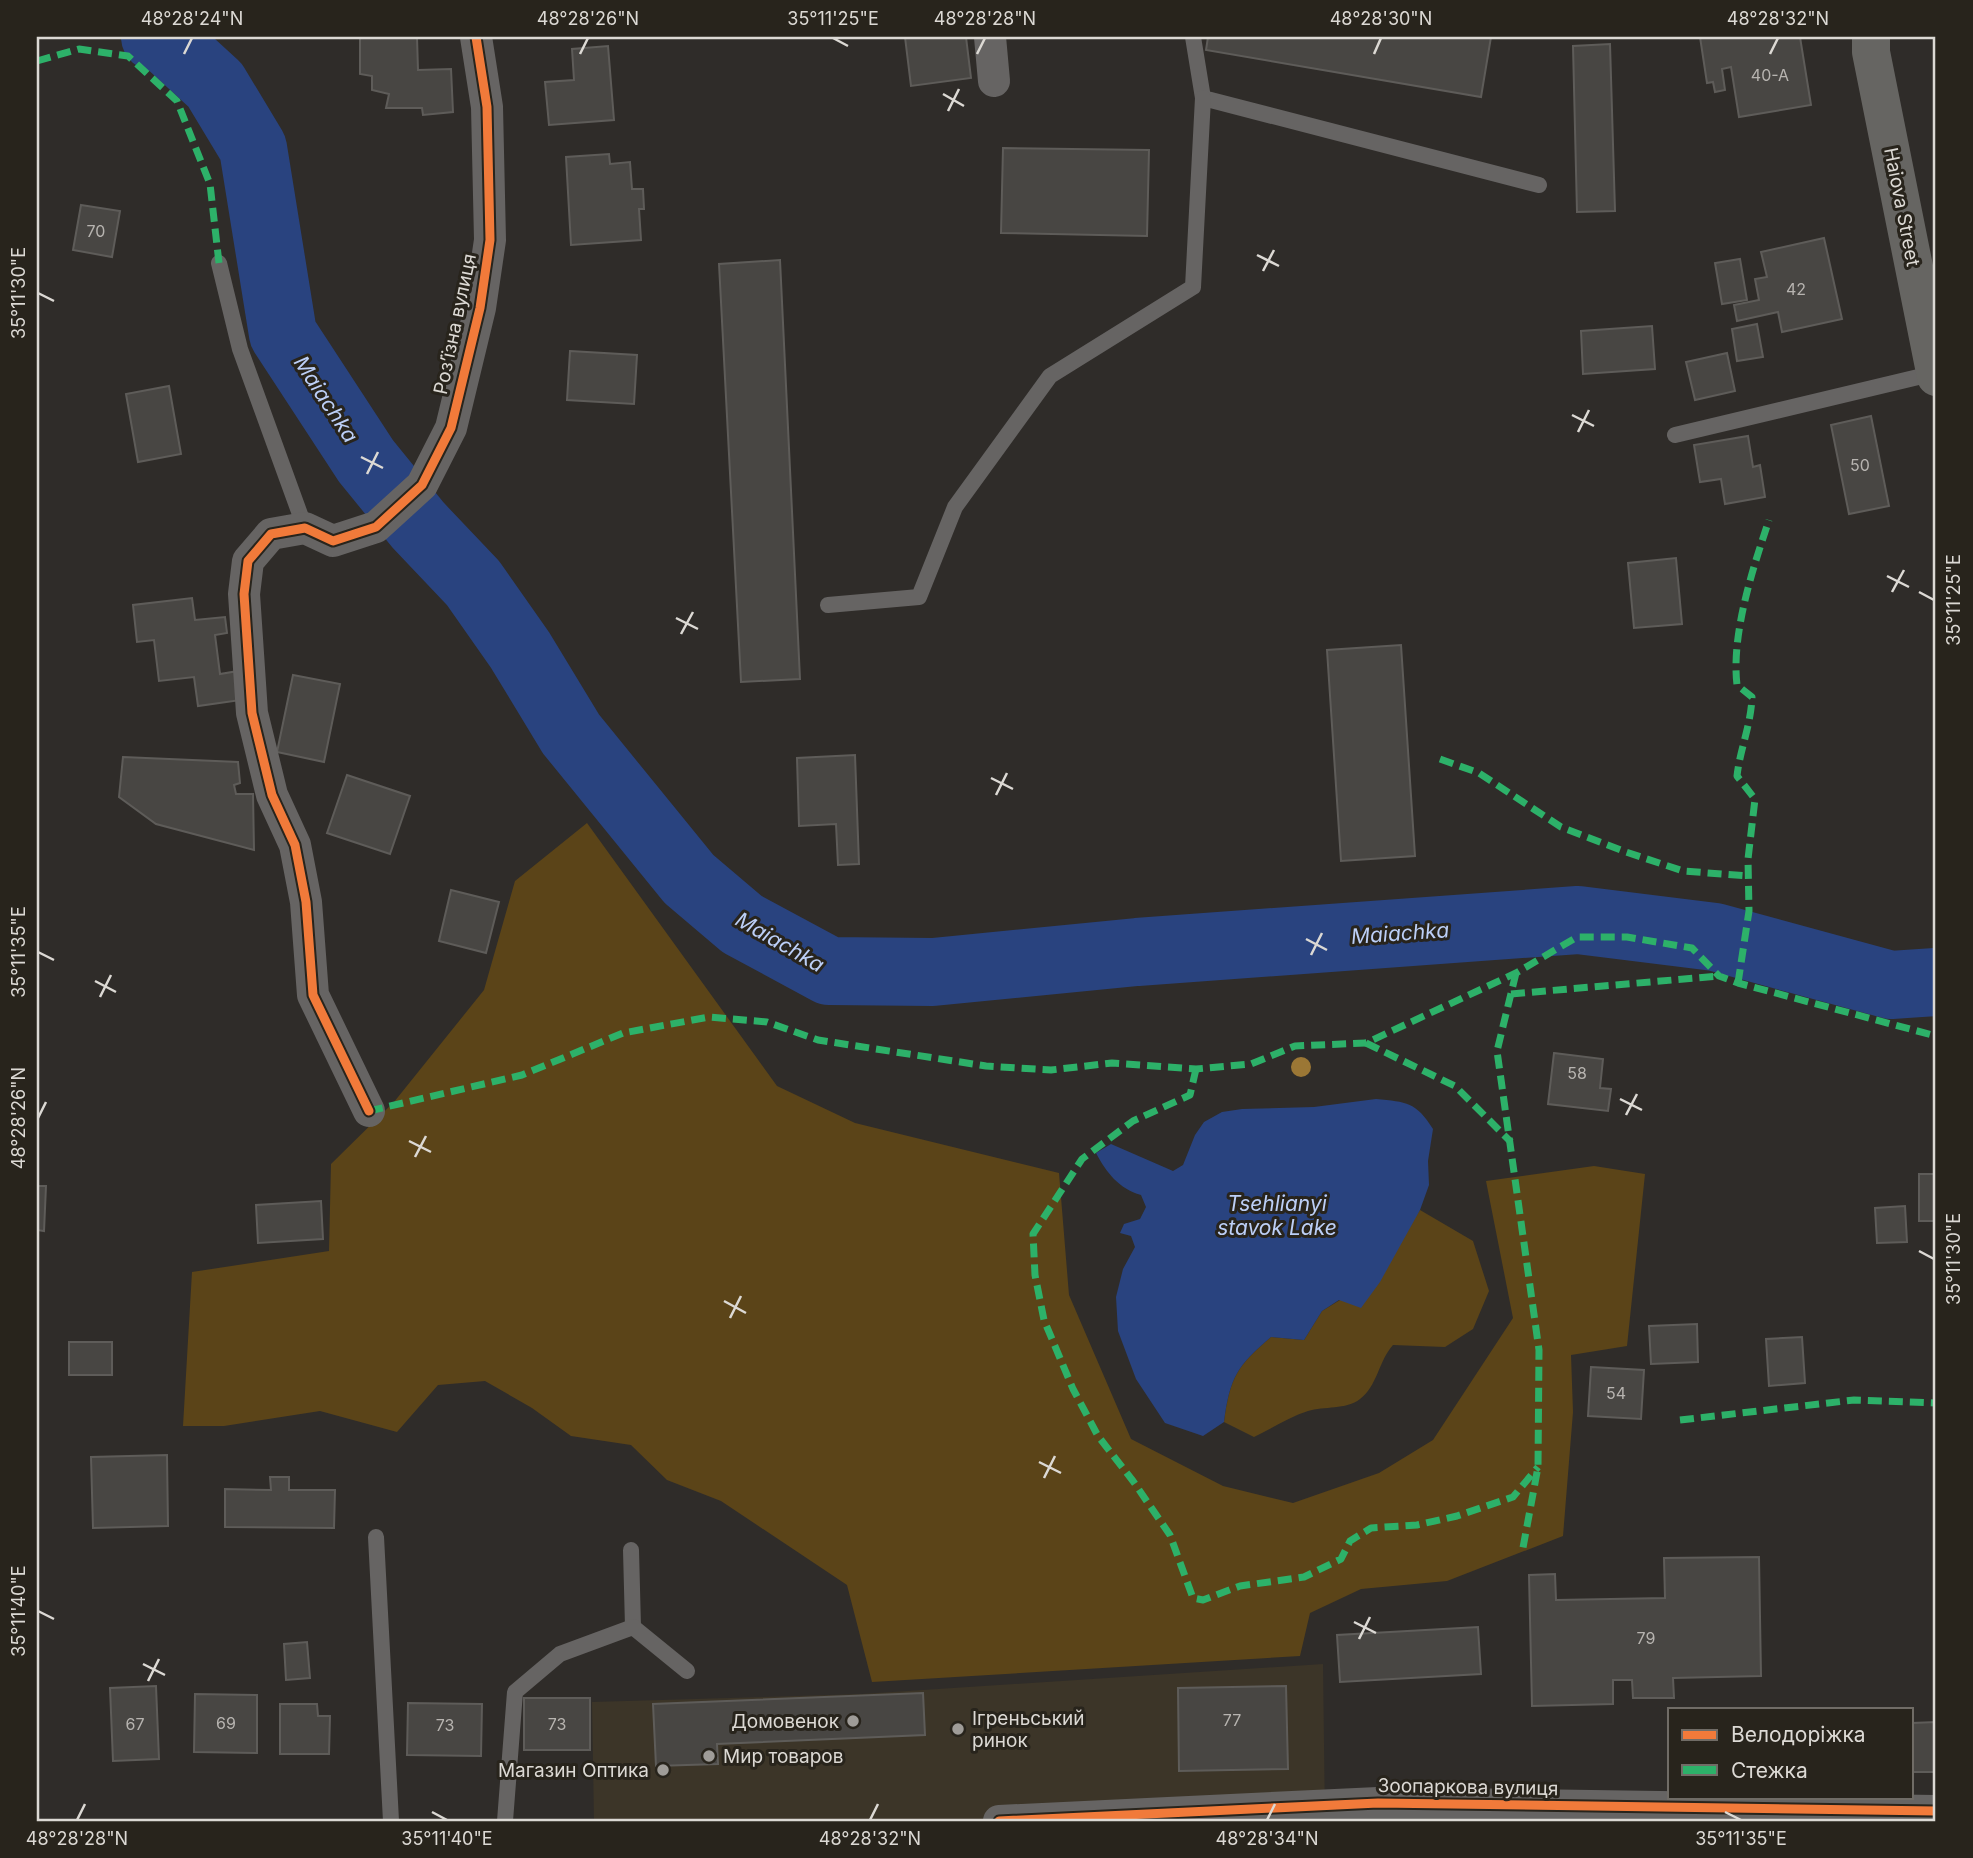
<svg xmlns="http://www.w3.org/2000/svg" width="1973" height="1858" font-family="Inter,sans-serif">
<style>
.built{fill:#3c3528}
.green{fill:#5b4418}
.water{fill:#29437f}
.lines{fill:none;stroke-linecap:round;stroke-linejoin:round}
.river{stroke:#29437f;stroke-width:68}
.building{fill:#484643;stroke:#5e5c59;stroke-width:2}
.lane{stroke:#666463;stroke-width:16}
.street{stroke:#666463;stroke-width:32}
.primary{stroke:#666562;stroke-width:38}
.quiet{stroke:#2db169;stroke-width:7;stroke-dasharray:14 7;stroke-linecap:butt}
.cycleway-casing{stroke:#28241c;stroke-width:13}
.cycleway{stroke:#f17a3a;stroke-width:9}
.tree{fill:#9b7735}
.ticks{fill:none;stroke:#dcd9d4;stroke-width:2.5}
.poi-dot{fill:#9f9c98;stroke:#28241c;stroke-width:2.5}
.labels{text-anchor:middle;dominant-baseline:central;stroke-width:6;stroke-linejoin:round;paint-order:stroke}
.number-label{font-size:16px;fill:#b7b4b0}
.street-label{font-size:19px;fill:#dcd9d4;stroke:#28241c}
.poi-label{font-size:19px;fill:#dcd9d4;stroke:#28241c;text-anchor:start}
.water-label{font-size:21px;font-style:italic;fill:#bccff7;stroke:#28241c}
.neatline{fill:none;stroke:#dcd9d4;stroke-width:2.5}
.ticks-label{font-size:18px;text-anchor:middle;fill:#dcd9d4}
</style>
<rect width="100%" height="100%" fill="#2f2c29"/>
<!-- built -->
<path class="built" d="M1323 1664 1325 1821H594L592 1702 862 1694Z"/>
<!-- green -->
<g class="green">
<path d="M587 823 777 1086 855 1123 1059 1173 1069 1295 1131 1439 1223 1486 1293 1503 1379 1473 1433 1440 1513 1318 1486 1181 1594 1166 1645 1174 1627 1346 1571 1355 1573 1412 1563 1536 1447 1581 1361 1589 1310 1613 1300 1656 872 1682 847 1585 721 1501 667 1480 631 1445 571 1436 532 1408 485 1381 438 1385 397 1432 320 1411 224 1426H183L192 1272 329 1251 331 1164 394 1102 484 990 515 881Z"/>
<path d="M1420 1210 1473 1241 1489 1291 1473 1329 1445 1347 1393 1345C1379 1360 1377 1387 1360 1399 1346 1410 1324 1406 1308 1411 1289 1417 1271 1429 1254 1437L1224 1422C1230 1377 1237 1366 1271 1337L1304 1340 1322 1311 1340 1300 1405 1232Z"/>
</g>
<!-- water -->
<path class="water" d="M1376 1099C1407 1102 1416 1102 1433 1129L1428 1161 1429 1185 1420 1210 1380 1282 1361 1308 1339 1300 1322 1311 1304 1340 1271 1337C1237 1366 1230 1377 1224 1422L1203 1436 1165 1423 1136 1379 1118 1331 1116 1297 1123 1269 1135 1247 1131 1236 1120 1233 1124 1224 1140 1219 1146 1207 1141 1195C1119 1189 1106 1172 1096 1153L1111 1144 1173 1171 1183 1165 1195 1135 1204 1122 1222 1112 1242 1109 1314 1107Z"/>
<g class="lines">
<!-- river -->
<path class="river" d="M155 37 167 41 215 85 253 148 283 334 366 461 418 525 473 583 520 650 571 734 689 879 742 924 829 971 933 972 1137 952 1578 920 1715 937 1891 985 1936 982"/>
</g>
<!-- building -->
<g class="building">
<path d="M360 37H417L418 70 451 69 453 112 423 115 422 108H386L389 94 372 90V76L360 74Z"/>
<path d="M905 37H966L971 78 911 86Z"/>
<path d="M1208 37H1491L1481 97 1206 50Z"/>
<path d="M1700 37H1800L1811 105 1739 117 1731 67 1722 69 1725 90 1715 92 1713 82 1707 83Z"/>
<path d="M1610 44 1615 211 1577 212 1573 46Z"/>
<path d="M608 46 614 120 549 125 545 82 574 80 572 49Z"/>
<path d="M1003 148 1149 150 1147 236 1001 233Z"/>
<path d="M609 154 610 164 630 162 632 189H643L644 209H639L641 240 571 245 566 157Z"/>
<path d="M81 205 120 211 112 257 73 250Z"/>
<path d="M1824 238 1842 319 1782 332 1778 312 1737 321 1734 305 1759 300 1755 279 1767 277 1761 252Z"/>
<path d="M1740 259 1747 300 1722 304 1715 263Z"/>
<path d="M780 260 800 679 741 682 719 264Z"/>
<path d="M1757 324 1763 357 1737 361 1732 329Z"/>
<path d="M1652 326 1655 369 1583 374 1581 331Z"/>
<path d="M570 351 637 355 634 404 567 400Z"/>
<path d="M1727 353 1735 391 1695 400 1686 362Z"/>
<path d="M169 386 181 454 138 462 126 394Z"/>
<path d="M1871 416 1889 506 1849 514 1831 425Z"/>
<path d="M1748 436 1753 467 1760 465 1765 497 1725 504 1721 479 1700 482 1694 445Z"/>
<path d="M1676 558 1682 624 1634 628 1628 563Z"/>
<path d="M192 598 195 620 225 617 227 633 215 635 220 674 238 671 241 700 198 706 194 677 159 681 154 640 137 642 133 605Z"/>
<path d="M1401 645 1415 856 1341 861 1327 650Z"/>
<path d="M293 675 340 684 324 762 277 752Z"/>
<path d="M855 755 859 864 838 865 836 824 799 826 797 758Z"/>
<path d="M123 757 238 762 240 783 234 785 236 794H253L254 850 156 824 119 797Z"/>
<path d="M347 775 410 796 390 854 327 833Z"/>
<path d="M451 890 499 902 486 953 439 941Z"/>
<path d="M1554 1053 1603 1059 1600 1088 1611 1089 1608 1111 1548 1104Z"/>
<rect x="1919" y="1174" width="17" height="47"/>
<path d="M37 1186H46L44 1231 37 1230Z"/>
<path d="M321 1201 323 1239 258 1243 256 1205Z"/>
<path d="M1905 1206 1907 1242 1877 1243 1875 1208Z"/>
<path d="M1697 1324 1698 1362 1651 1364 1649 1326Z"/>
<path d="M1802 1337 1805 1383 1769 1386 1766 1339Z"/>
<rect x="69" y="1342" width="43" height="33"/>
<path d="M1591 1367 1644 1370 1641 1419 1588 1416Z"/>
<path d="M167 1455 168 1526 93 1528 91 1457Z"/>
<path d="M270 1477H289V1490H335L334 1528 225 1527V1489L271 1490Z"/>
<path d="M1759 1557 1761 1676 1673 1678 1674 1698H1633L1632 1680H1613V1704L1532 1706 1529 1575 1555 1574 1556 1600 1665 1598 1664 1558Z"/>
<path d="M1478 1627 1481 1674 1340 1682 1337 1635Z"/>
<path d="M307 1642 310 1678 286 1680 284 1644Z"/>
<path d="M156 1686 159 1759 113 1761 110 1688Z"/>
<path d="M1286 1686 1288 1769 1179 1771 1178 1688Z"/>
<path d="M923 1693 925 1735 717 1744 718 1764 656 1766 653 1704Z"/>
<path d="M195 1694 257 1695V1753L194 1752Z"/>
<rect x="524" y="1698" width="66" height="52"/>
<path d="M408 1703 482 1704 481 1756 407 1755Z"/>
<path d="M280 1704H317L318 1716H330L329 1754H280Z"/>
<path d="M1936 1722V1772H1912V1723Z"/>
</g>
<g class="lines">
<!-- lane -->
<g class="lane">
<path d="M1193 37 1203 98 1539 185"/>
<path d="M219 263 240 349 305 528"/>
<path d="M1675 435 1935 373"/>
<path d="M828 605 919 597 955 507 1050 376 1193 287 1203 98"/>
<path d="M376 1537 391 1821"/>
<path d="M631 1550 633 1627"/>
<path d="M505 1821 515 1692 560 1654 633 1627 687 1671"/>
</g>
<!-- street -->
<g class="street">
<path d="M990 37 994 81"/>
<path d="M369 1111 313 995 306 902 295 845 272 795 252 713 244 594 248 561 271 534 305 528 333 541 376 527 422 485 451 428 480 308 490 240 487 107 476 37"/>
<path d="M999 1821 1378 1803 1936 1811"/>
</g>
<!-- primary -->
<path class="primary" d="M1871 37V52L1936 377"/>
<!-- quiet -->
<g class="quiet">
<path d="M37 61 79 49 128 56 177 101 210 184 219 263"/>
<path d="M1440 759 1479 773 1561 827 1626 852 1683 871 1748 876"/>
<path d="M1516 973 1497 1051 1539 1350 1538 1467 1522 1553"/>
<path d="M1738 983 1749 911 1748 859 1755 799 1737 776C1740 749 1751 725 1752 697L1737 685C1731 634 1753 568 1769 520"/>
<path d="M1511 994 1719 976"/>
<path d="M1366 1043 1455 1086 1511 1142"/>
<path d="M1196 1069 1190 1095 1133 1121 1082 1159 1033 1234 1035 1275 1044 1320 1073 1389 1098 1436 1133 1481 1170 1535 1193 1598 1203 1600 1240 1586 1304 1577 1341 1559 1350 1541 1371 1528 1417 1525 1457 1516 1513 1497 1538 1467"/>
<path d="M369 1111 522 1075 623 1033 709 1017 767 1022 818 1040 986 1066 1051 1070 1112 1063 1196 1069 1251 1064 1295 1046 1366 1043 1516 973 1577 937H1627L1692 948 1719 976 1738 983 1936 1036"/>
<path d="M1680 1420 1854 1400 1936 1403"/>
</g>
<defs>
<g id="cycleway">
<path d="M369 1111 313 995 306 902 295 845 272 795 252 713 244 594 248 561 271 534 305 528 333 541 376 527 422 485 451 428 480 308 490 240 487 107 476 37"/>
<path d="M999 1821 1378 1803 1936 1811"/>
</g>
</defs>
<!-- cycleway casing -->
<use href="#cycleway" class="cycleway-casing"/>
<!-- cycleway -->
<use href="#cycleway" class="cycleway"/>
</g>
<!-- trees -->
<circle class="tree" cx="1301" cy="1067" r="10"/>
<!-- ticks -->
<path class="ticks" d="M833 38 848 46M184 54 192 38M580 54 588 38M977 54 985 38M1374 54 1381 38M1770 54 1778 38M943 94 964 106M948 111 959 89M1257 255 1279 266M1263 271 1274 250M38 293 54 301M1572 415 1594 426M1578 432 1589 410M361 457 383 468M367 474 378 452M1887 576 1909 587M1892 592 1904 570M1919 592 1934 600M676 618 698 629M681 634 693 612M991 778 1013 789M996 795 1007 773M1306 939 1327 950M38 952 54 960M1311 955 1322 933M95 981 116 992M100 997 111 975M1620 1099 1642 1110M1626 1115 1637 1094M38 1118 46 1102M409 1141 431 1152M415 1157 426 1136M1919 1251 1934 1259M724 1301 746 1313M730 1318 741 1296M1039 1462 1061 1473M1044 1478 1055 1456M38 1611 54 1619M1354 1622 1376 1633M1359 1639 1370 1617M143 1664 165 1675M148 1681 159 1659M432 1812 447 1820M1725 1812 1741 1820M77 1820 85 1804M870 1820 878 1804M1267 1820 1275 1804"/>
<!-- markers -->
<g class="poi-dot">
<circle cx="853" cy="1721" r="7"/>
<circle cx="958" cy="1729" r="7"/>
<circle cx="709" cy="1756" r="7"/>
<circle cx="663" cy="1770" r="7"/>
</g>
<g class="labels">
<!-- number labels -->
<g class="number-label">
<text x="1770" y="75">40-А</text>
<text x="96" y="231">70</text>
<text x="1796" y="289">42</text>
<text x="1860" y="465">50</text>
<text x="1577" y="1073">58</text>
<text x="1616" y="1393">54</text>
<text x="1646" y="1638">79</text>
<text x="1232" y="1720">77</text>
<text x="226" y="1723">69</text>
<text x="135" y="1724">67</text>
<text x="557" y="1724">73</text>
<text x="445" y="1725">73</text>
</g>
<!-- street labels -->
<g class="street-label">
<text transform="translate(1902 207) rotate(79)">Haiova Street</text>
<text transform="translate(455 324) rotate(-78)">Розʼїзна вулиця</text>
<text transform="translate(1468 1787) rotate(1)">Зоопаркова вулиця</text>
</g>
<!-- poi labels -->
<g class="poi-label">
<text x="972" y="1718">Ігреньський<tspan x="972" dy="22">ринок</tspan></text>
<text x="839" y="1721" text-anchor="end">Домовенок</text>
<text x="723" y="1756">Мир товаров</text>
<text x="649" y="1770" text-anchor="end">Магазин Оптика</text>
</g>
<!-- water labels -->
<g class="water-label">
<text transform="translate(326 399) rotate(57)">Maiachka</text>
<text transform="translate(1400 933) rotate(-4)">Maiachka</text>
<text transform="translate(780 942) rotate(30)">Maiachka</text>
<text x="1277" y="1203">Tsehlianyi<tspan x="1277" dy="24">stavok Lake</tspan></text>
</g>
</g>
<!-- border -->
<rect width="1973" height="1858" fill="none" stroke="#28241c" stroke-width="77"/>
<!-- legend -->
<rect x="1668" y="1708" width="245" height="91" fill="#28241c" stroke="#706c66" stroke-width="2"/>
<rect x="1682" y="1730" width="35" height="10" fill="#f17a3a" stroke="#706c66" stroke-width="2"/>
<text x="1731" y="1742" font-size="21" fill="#dcd9d4">Велодоріжка</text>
<rect x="1682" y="1765" width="35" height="10" fill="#2db169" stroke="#706c66" stroke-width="2"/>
<text x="1731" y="1778" font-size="21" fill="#dcd9d4">Стежка</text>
<rect x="38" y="38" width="1896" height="1782" class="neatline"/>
<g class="ticks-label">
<text x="192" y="25">48°28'24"N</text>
<text x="588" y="25">48°28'26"N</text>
<text x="833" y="25">35°11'25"E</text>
<text x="985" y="25">48°28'28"N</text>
<text x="1381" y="25">48°28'30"N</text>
<text x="1778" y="25">48°28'32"N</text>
<text transform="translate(19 293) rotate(-90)" y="6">35°11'30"E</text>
<text transform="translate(1954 600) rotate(-90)" y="6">35°11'25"E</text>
<text transform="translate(19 952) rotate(-90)" y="6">35°11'35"E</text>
<text transform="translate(19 1118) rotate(-90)" y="6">48°28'26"N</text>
<text transform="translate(1954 1259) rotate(-90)" y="6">35°11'30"E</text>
<text transform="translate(19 1611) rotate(-90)" y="6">35°11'40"E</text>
<text x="77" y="1845">48°28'28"N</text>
<text x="447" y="1845">35°11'40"E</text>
<text x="870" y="1845">48°28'32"N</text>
<text x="1267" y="1845">48°28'34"N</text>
<text x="1741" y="1845">35°11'35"E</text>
</g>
</svg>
